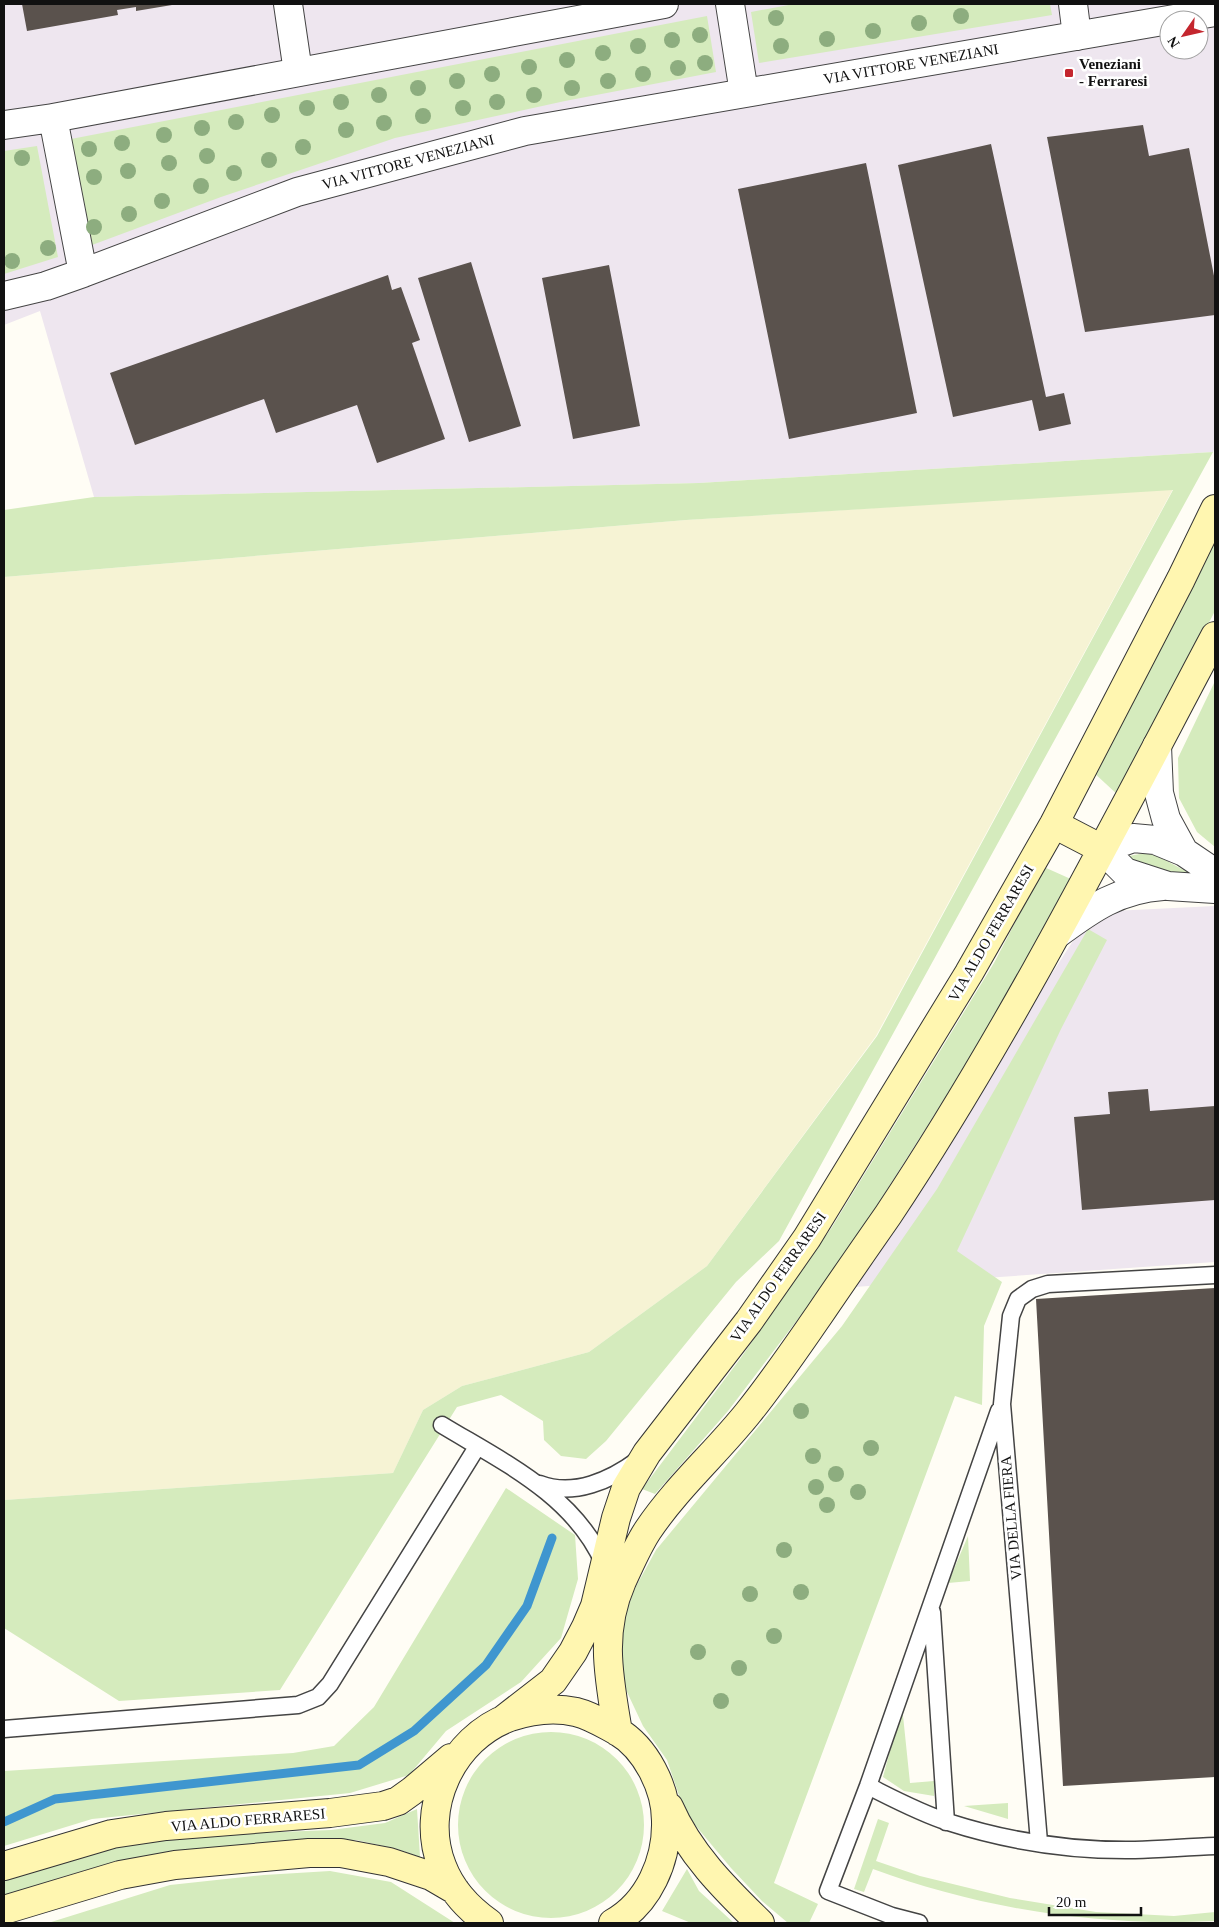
<svg xmlns="http://www.w3.org/2000/svg" width="1219" height="1927" font-family="Georgia,serif">
  <rect width="100%" height="100%" fill="#fffdf5"/>
  <!-- industrial -->
  <path fill="#eee6ef" fill-rule="evenodd" d="M4 4H1215V446L1213 452 699 483 94 497 40 311 4 325ZM1169 20H1199V50H1169Z
    M1215 906V1262L854 1287 900 1224 1043 987 1092 912Z"/>
  <!-- farmland -->
  <path fill="#f6f3d4" d="M1173 489 876 1036 707 1266 589 1352 462 1386 423 1410 393 1473 4 1500V577L686 520Z"/>
  <!-- green -->
  <path fill="#d5ebbd" d="M794 4H1050L1052 15 759 63 751 12Z
    M707 16 716 72 565 101 395 138 221 197 92 245 71 139Z
    M37 146 58 257 4 274V151Z
    M1213 452 779 1241 736 1282 606 1441 586 1459 561 1456 544 1440 543 1421 501 1395 457 1407 280 1690 119 1701 4 1628V1500L393 1473 423 1410 462 1386 589 1352 707 1266 877 1036 1173 490 686 520 4 577V510L94 497 699 483Z
    M1215 540V611L1119 796 1092 771Z
    M1215 681V847L1197 832 1179 798 1178 758Z
    M1150 852 1193 875 1141 867 1129 856Z
    M1044 867 1073 880 1006 1002 867 1221 814 1298 728 1411 655 1494 642 1489 740 1359 832 1227 994 963Z
    M1088 929 1107 940 1061 1029 957 1251 1002 1282 984 1326 982 1405 955 1396 774 1883 818 1904 809 1923H788L762 1901 731 1868 685 1813 667 1760 643 1726 627 1692 619 1665 622 1624 634 1590 656 1550 842 1326 937 1189Z
    M506 1488 575 1535 578 1579 561 1638 521 1682 446 1731 409 1775 350 1793 92 1819 4 1846V1771L293 1753 334 1746 374 1707Z
    M968 1536 970 1581 948 1583Z
    M902 1706 910 1783 934 1781V1796L904 1791 883 1777Z
    M458 1825a93 93 0 1 1 186 0a93 93 0 1 1-186 0Z
    M1008 1803V1819L964 1806Z
    M417 1809 420 1857 397 1849 356 1840H311L171 1851 118 1861 62 1877 4 1896V1880L87 1852 176 1836 331 1830 385 1823Z
    M878 1819 889 1823 876 1861 920 1876 1010 1898 1096 1912 1174 1916 1215 1912V1921C1100 1927 981 1909 873 1869L864 1892 854 1889Z
    M687 1869 699 1891 734 1923H691L662 1911Z
    M330 1871 391 1882 455 1923H48L170 1885 264 1875Z"/>
  <g fill="none" stroke-linecap="round" stroke-linejoin="round">
    <!-- stream -->
    <path stroke="#3f96cf" stroke-width="9" d="M4 1822 55 1799 359 1765 414 1731 486 1665 527 1606 552 1538"/>
  </g>
  <!-- building -->
  <path fill="#5a524d" d="M22 4H172V5L136 11V7L117 10 118 15 27 31Z
    M1143 125 1149 156 1189 148 1215 281V315L1085 332 1047 137Z
    M991 144 1046 397 1064 393 1071 424 1039 431 1032 400 953 417 898 165Z
    M866 163 917 413 789 439 738 189Z
    M471 262 521 426 469 442 418 278Z
    M609 265 640 426 573 439 542 278Z
    M388 275 392 290 401 287 420 340 412 343 445 439 377 463 357 405 276 433 264 399 135 445 110 373Z
    M1148 1089 1150 1111 1215 1106V1200L1082 1210 1074 1117 1110 1114 1108 1092Z
    M1215 1288V1777L1063 1786 1036 1299Z"/>
  <g fill="none" stroke-linecap="round" stroke-linejoin="round">
    <defs>
      <path id="lane" d="M442 1425C503 1462 574 1495 604 1564
        M540 1484C574 1497 611 1480 638 1460
        M932 1612 946 1822
        M4 1729 298 1705 318 1697 330 1684 477 1447
        M868 1786C894 1799 920 1813 948 1822 1007 1841 1073 1851 1135 1850 1162 1849 1189 1847 1215 1846
        M1039 1842 1002 1404 1011 1316 1018 1299 1032 1289 1048 1284 1215 1275
        M919 1923 892 1916 828 1891 868 1786 999 1411"/>
      <path id="street" d="M288 4 298 72
        M730 4 744 93
        M1073 4 1077 36
        M53 118 83 273
        M4 125 53 118 664 4
        M4 296 46 286 83 273 297 192 525 131 1215 12
        M1157 746 1159 793 1166 819 1184 852 1215 873
        M1184 852 1155 840 1133 838 1102 849 1125 872 1168 886 1215 889
        M1057 934C1092 908 1119 889 1163 886"/>
      <path id="secondary" d="M1054 824 1102 849
        M504 1719 553 1681 573 1652 586 1627 595 1606 616 1518 626 1488 647 1453 749 1321 807 1238 969 973 1054 824 1181 579 1215 509
        M618 1732C609 1678 599 1633 622 1581 630 1564 638 1545 648 1530 677 1487 716 1453 748 1413 773 1382 796 1348 819 1315 842 1281 865 1248 888 1215 1011 1030 1111 832 1215 636
        M669 1807C689 1853 724 1888 760 1923
        M4 1866 112 1834 166 1826 330 1813 383 1806 398 1801 412 1791 451 1758
        M4 1910 120 1875 175 1865 309 1853H341L389 1862 431 1876 455 1890
        M489 1923C469 1909 451 1890 442 1866 419 1808 452 1738 510 1717 531 1710 554 1707 576 1712 592 1716 604 1724 617 1731 646 1748 666 1788 666 1821 667 1860 649 1903 613 1923"/>
    </defs>
    <!-- lane casing -->
    <use href="#lane" stroke="#444" stroke-width="19"/>
    <!-- street casing -->
    <use href="#street" stroke="#444" stroke-width="30"/>
    <!-- secondary casing -->
    <use href="#secondary" stroke="#333" stroke-width="30"/>
    <!-- lane -->
    <use href="#lane" stroke="#fff" stroke-width="16"/>
    <!-- street -->
    <use href="#street" stroke="#fff" stroke-width="28"/>
    <!-- secondary -->
    <use href="#secondary" stroke="#fff6b0" stroke-width="28"/>
  </g>
  <!-- trees -->
  <g fill="#8dad7f">
    <circle cx="961" cy="16" r="8"/>
    <circle cx="776" cy="18" r="8"/>
    <circle cx="919" cy="23" r="8"/>
    <circle cx="873" cy="31" r="8"/>
    <circle cx="700" cy="35" r="8"/>
    <circle cx="827" cy="39" r="8"/>
    <circle cx="672" cy="40" r="8"/>
    <circle cx="638" cy="46" r="8"/>
    <circle cx="781" cy="46" r="8"/>
    <circle cx="603" cy="53" r="8"/>
    <circle cx="567" cy="60" r="8"/>
    <circle cx="705" cy="63" r="8"/>
    <circle cx="529" cy="67" r="8"/>
    <circle cx="678" cy="68" r="8"/>
    <circle cx="492" cy="74" r="8"/>
    <circle cx="643" cy="74" r="8"/>
    <circle cx="457" cy="81" r="8"/>
    <circle cx="608" cy="81" r="8"/>
    <circle cx="418" cy="88" r="8"/>
    <circle cx="572" cy="88" r="8"/>
    <circle cx="379" cy="95" r="8"/>
    <circle cx="534" cy="95" r="8"/>
    <circle cx="341" cy="102" r="8"/>
    <circle cx="497" cy="102" r="8"/>
    <circle cx="307" cy="108" r="8"/>
    <circle cx="463" cy="108" r="8"/>
    <circle cx="272" cy="115" r="8"/>
    <circle cx="423" cy="116" r="8"/>
    <circle cx="236" cy="122" r="8"/>
    <circle cx="384" cy="123" r="8"/>
    <circle cx="202" cy="128" r="8"/>
    <circle cx="346" cy="130" r="8"/>
    <circle cx="164" cy="135" r="8"/>
    <circle cx="122" cy="143" r="8"/>
    <circle cx="303" cy="147" r="8"/>
    <circle cx="89" cy="149" r="8"/>
    <circle cx="207" cy="156" r="8"/>
    <circle cx="22" cy="158" r="8"/>
    <circle cx="269" cy="160" r="8"/>
    <circle cx="169" cy="163" r="8"/>
    <circle cx="128" cy="171" r="8"/>
    <circle cx="234" cy="173" r="8"/>
    <circle cx="94" cy="177" r="8"/>
    <circle cx="201" cy="186" r="8"/>
    <circle cx="162" cy="201" r="8"/>
    <circle cx="129" cy="214" r="8"/>
    <circle cx="94" cy="227" r="8"/>
    <circle cx="48" cy="248" r="8"/>
    <circle cx="12" cy="261" r="8"/>
    <circle cx="801" cy="1411" r="8"/>
    <circle cx="871" cy="1448" r="8"/>
    <circle cx="813" cy="1456" r="8"/>
    <circle cx="836" cy="1474" r="8"/>
    <circle cx="816" cy="1487" r="8"/>
    <circle cx="858" cy="1492" r="8"/>
    <circle cx="827" cy="1505" r="8"/>
    <circle cx="784" cy="1550" r="8"/>
    <circle cx="801" cy="1592" r="8"/>
    <circle cx="750" cy="1594" r="8"/>
    <circle cx="774" cy="1636" r="8"/>
    <circle cx="698" cy="1652" r="8"/>
    <circle cx="739" cy="1668" r="8"/>
    <circle cx="721" cy="1701" r="8"/>
  </g>
  <!-- markers -->
  <rect fill="#c4262e" stroke="#fff" stroke-width="2" x="1064" y="68" width="10" height="10" rx="2.5"/>
  <g text-anchor="middle" stroke-width="5" stroke-linejoin="round" paint-order="stroke">
    <!-- street labels -->
    <g font-size="15" fill="#111" stroke="#fff">
      <text transform="translate(911 64) rotate(-10)" y="5">VIA VITTORE VENEZIANI</text>
      <text transform="translate(408 162) rotate(-15)" y="5">VIA VITTORE VENEZIANI</text>
      <text transform="translate(991 933) rotate(-60)" y="5">VIA ALDO FERRARESI</text>
      <text transform="translate(778 1277) rotate(-55)" y="5">VIA ALDO FERRARESI</text>
      <text transform="translate(1011 1518) rotate(-95)" y="5">VIA DELLA FIERA</text>
      <text transform="translate(248 1820) rotate(-5)" y="5">VIA ALDO FERRARESI</text>
    </g>
    <!-- poi labels -->
    <g font-size="15" font-weight="bold" fill="#111" stroke="#fff" text-anchor="start">
      <text x="1079" y="69">Veneziani<tspan x="1079" dy="17">- Ferraresi</tspan></text>
    </g>
  </g>
  <!-- border -->
  <rect width="1219" height="1927" fill="none" stroke="#111111" stroke-width="10"/>
  <!-- north arrow -->
  <g transform="translate(1184 35) rotate(236)"><circle r="24" fill="#ffffff" stroke="#a0a0a0"/>
  <path d="M0-4L9 19L0 12L-9 19Z" fill="#c4262e"/>
  <text y="-8" font-size="14" font-weight="bold" text-anchor="middle" fill="#111111">N</text>
  </g>
  <!-- scale -->
  <path d="M1049 1907v8h92v-8" fill="none" stroke="#111111" stroke-width="2.5"/>
  <text x="1056" y="1907" font-size="15" fill="#111111" stroke="#ffffff" stroke-width="4" paint-order="stroke">20 m</text>
</svg>
